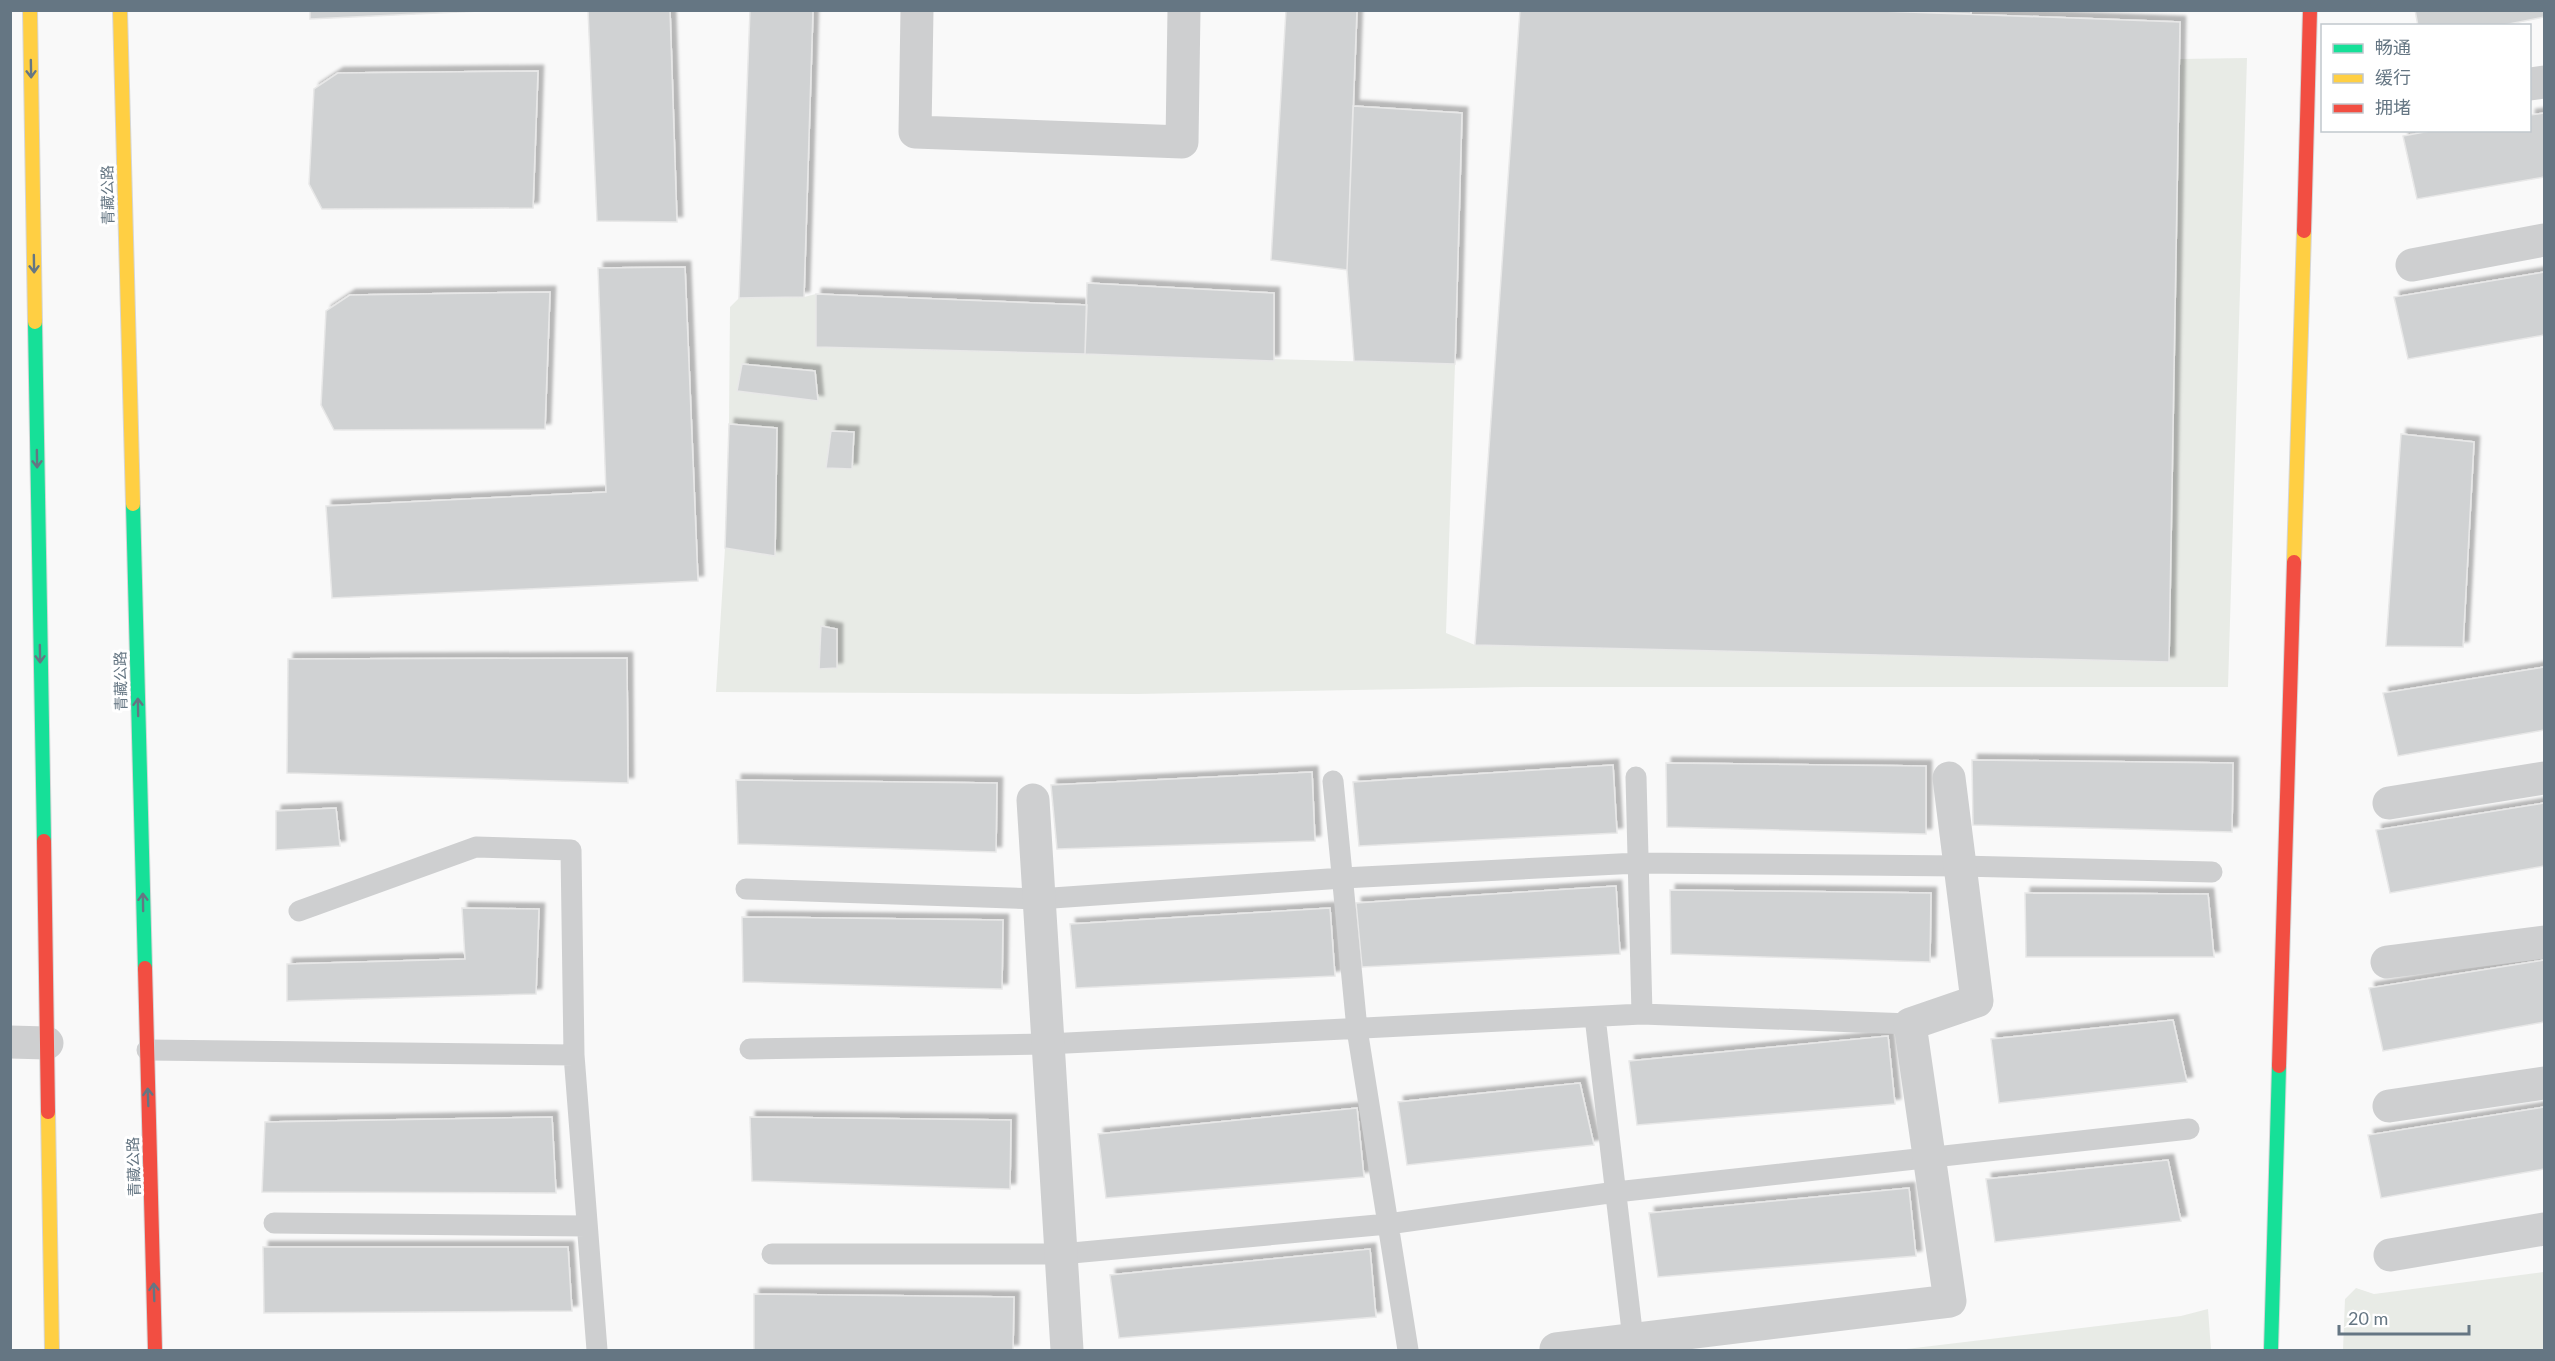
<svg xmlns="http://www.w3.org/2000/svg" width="2555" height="1361" font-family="Lato,'Noto Sans SC',sans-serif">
  <defs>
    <filter id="shadow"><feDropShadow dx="5.5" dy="-5.5" stdDeviation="1.5" flood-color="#0004"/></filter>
  </defs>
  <rect width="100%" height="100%" fill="#f9f9f9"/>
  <!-- green -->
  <path fill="#e8ebe6" d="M2247 58 2228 687H1524L1137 694 716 692 725 548 775 555 777 428 729 424 730 307 739 298 804 297 816 294V347L1455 364 1446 633 1475 645 2169 662 2179 59Z
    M2544 1272V1350H2343L2345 1299 2356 1288 2374 1294Z
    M2208 1309 2211 1350H1898L2181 1316Z"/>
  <!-- building -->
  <path fill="#d0d2d3" stroke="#e8e8e8" stroke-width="1.5" filter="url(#shadow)" d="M310 10H502L310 19Z
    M588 10H670L677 222 597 221Z
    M750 10H813L804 297 739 298Z
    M1286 10H1357L1347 270 1271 260Z
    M1520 10H1854L2180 22 2169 662 1475 645Z
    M1854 10H1971V14Z
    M2415 10H2544V17L2499 26H2418Z
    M538 71 533 208 322 209 309 184 314 89 338 73Z
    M1353 106 1462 113 1455 364 1354 361 1347 270Z
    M2544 113V177L2417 199 2403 136 2435 130H2530V115Z
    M685 267 698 581 332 598 326 506 606 492 598 268Z
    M2544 272V335L2408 359 2394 297Z
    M1087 283 1274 293V361L1085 354Z
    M550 292 545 429 334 430 321 405 326 311 350 295Z
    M816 294 1087 305 1085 354 816 347Z
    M742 364 815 371 818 401 737 391Z
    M729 424 777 428 775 556 725 548Z
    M831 431 854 432 852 469 826 468Z
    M2401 434 2474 442 2463 647 2386 646Z
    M821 626 837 629V668L819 669Z
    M627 658 628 783 287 773 288 659Z
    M2544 667V730L2398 756 2383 693Z
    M1972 760 2233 763 2232 832 1973 825Z
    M1666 763 1926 766V834L1667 827Z
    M1613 765 1617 833 1359 846 1353 782Z
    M1312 772 1315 841 1057 849 1051 785Z
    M736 780 997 783 996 852 738 844Z
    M2544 803V866L2390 893 2376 830Z
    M336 808 340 846 276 850V811Z
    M1616 886 1620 954 1362 967 1356 903Z
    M1670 890 1931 893 1930 962 1671 954Z
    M2025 893 2208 894 2214 957H2026Z
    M462 908 539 909 536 994 287 1001V964L465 959Z
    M1330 908 1335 976 1076 988 1070 924Z
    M742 917 1003 920 1002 989 743 982Z
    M2544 960V1022L2383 1051 2369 988Z
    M2173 1020 2187 1082 1999 1103 1991 1039Z
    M1888 1036 1895 1104 1637 1125 1629 1061Z
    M1580 1083 1594 1145 1407 1165 1398 1102Z
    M2544 1107V1169L2381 1198 2368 1135Z
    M1357 1108 1364 1177 1106 1198 1098 1134Z
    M552 1117 556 1193 262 1192 265 1122Z
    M750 1117 1011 1120 1010 1189 752 1181Z
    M2168 1160 2181 1221 1995 1242 1986 1179Z
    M1909 1188 1916 1256 1658 1277 1649 1213Z
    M263 1247H568L572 1311 264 1313Z
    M1370 1249 1376 1317 1119 1338 1110 1275Z
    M754 1294 1014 1297 1013 1350H754Z"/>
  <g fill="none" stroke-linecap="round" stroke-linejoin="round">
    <defs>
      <path id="fast" d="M35 322 44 841
        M133 504 145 968
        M2271 1350 2279 1066"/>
      <path id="slow" d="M30 10 35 322
        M120 10 133 504
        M2294 562 2304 231
        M48 1112 52 1350"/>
      <path id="jam" d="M2304 231 2310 10
        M44 841 48 1112
        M145 968 155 1350
        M2279 1066 2294 562"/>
    </defs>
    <!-- fast casing -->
    <use href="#fast" stroke="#d5d6d7" stroke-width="16"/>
    <!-- slow casing -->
    <use href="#slow" stroke="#d5d6d7" stroke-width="16"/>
    <!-- jam casing -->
    <use href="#jam" stroke="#d5d6d7" stroke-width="16"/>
    <!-- lane -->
    <path stroke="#cecfd0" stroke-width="21" d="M1636 777 1642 1014
      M1333 781 1357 1029 1408 1350
      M746 889 1038 899 1343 878 1638 863 1960 866 2212 872
      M1595 1017 1633 1339
      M750 1049 1047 1044 1642 1014 1910 1024
      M147 1050 574 1055 571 850 476 847 299 911
      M574 1055 597 1350
      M274 1223 587 1226
      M772 1254H1061L1388 1224 1616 1192 2189 1129"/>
    <!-- street -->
    <path stroke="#cecfd0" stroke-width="33" d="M917 10 915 132 1182 142 1184 10
      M2530 84 2544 82
      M2412 265 2544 240
      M1033 800 1067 1350
      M2389 803 2544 778
      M2387 962 2544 942
      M10 1042 47 1043
      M2389 1106 2544 1083
      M2390 1255 2544 1229
      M1556 1349 1950 1301 1910 1024 1977 1001 1949 778"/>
    <!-- fast -->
    <use href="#fast" stroke="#16e098" stroke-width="14"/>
    <!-- slow -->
    <use href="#slow" stroke="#ffcf43" stroke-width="14"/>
    <!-- jam -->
    <use href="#jam" stroke="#f24e42" stroke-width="14"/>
  </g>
  <!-- one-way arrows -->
  <defs><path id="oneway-shaft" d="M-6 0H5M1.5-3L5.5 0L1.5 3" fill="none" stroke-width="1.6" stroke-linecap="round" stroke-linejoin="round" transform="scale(1.5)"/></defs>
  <g stroke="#657683">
    <use href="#oneway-shaft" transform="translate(31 69) rotate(89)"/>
    <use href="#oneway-shaft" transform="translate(34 264) rotate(89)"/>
    <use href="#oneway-shaft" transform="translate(37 459) rotate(89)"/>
    <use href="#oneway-shaft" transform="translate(40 654) rotate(89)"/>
    <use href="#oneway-shaft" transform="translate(138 707) rotate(-91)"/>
    <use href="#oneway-shaft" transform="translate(143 902) rotate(-91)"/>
    <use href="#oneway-shaft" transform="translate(148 1097) rotate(-92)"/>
    <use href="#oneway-shaft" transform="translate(154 1292) rotate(-92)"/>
  </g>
  <g text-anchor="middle" stroke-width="6" stroke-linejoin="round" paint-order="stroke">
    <!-- street labels -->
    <g font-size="15" fill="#657683" stroke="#fff">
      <text transform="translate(108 195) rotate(-91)" y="5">青藏公路</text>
      <text transform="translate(121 681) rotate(-91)" y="5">青藏公路</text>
      <text transform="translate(134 1167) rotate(-92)" y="5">青藏公路</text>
    </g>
  </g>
  <!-- border -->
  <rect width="2555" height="1361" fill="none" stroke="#657683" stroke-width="24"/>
  <!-- legend -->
  <rect x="2321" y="24" width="210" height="108" fill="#ffffff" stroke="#c1c8cd" stroke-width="1.5"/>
  <rect x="2333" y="44" width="30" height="9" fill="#16e098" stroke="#c1c8cd" stroke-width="1.5"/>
  <text x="2375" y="54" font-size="18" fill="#657683">畅通</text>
  <rect x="2333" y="74" width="30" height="9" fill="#ffcf43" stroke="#c1c8cd" stroke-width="1.5"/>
  <text x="2375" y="84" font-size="18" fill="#657683">缓行</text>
  <rect x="2333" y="104" width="30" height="9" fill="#f24e42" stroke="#c1c8cd" stroke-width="1.5"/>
  <text x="2375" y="114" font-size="18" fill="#657683">拥堵</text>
  <!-- scale -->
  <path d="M2339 1325v9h130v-9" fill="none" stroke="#657683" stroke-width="3"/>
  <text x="2348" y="1325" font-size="18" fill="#657683" stroke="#ffffff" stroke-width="4.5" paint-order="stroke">20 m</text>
</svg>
